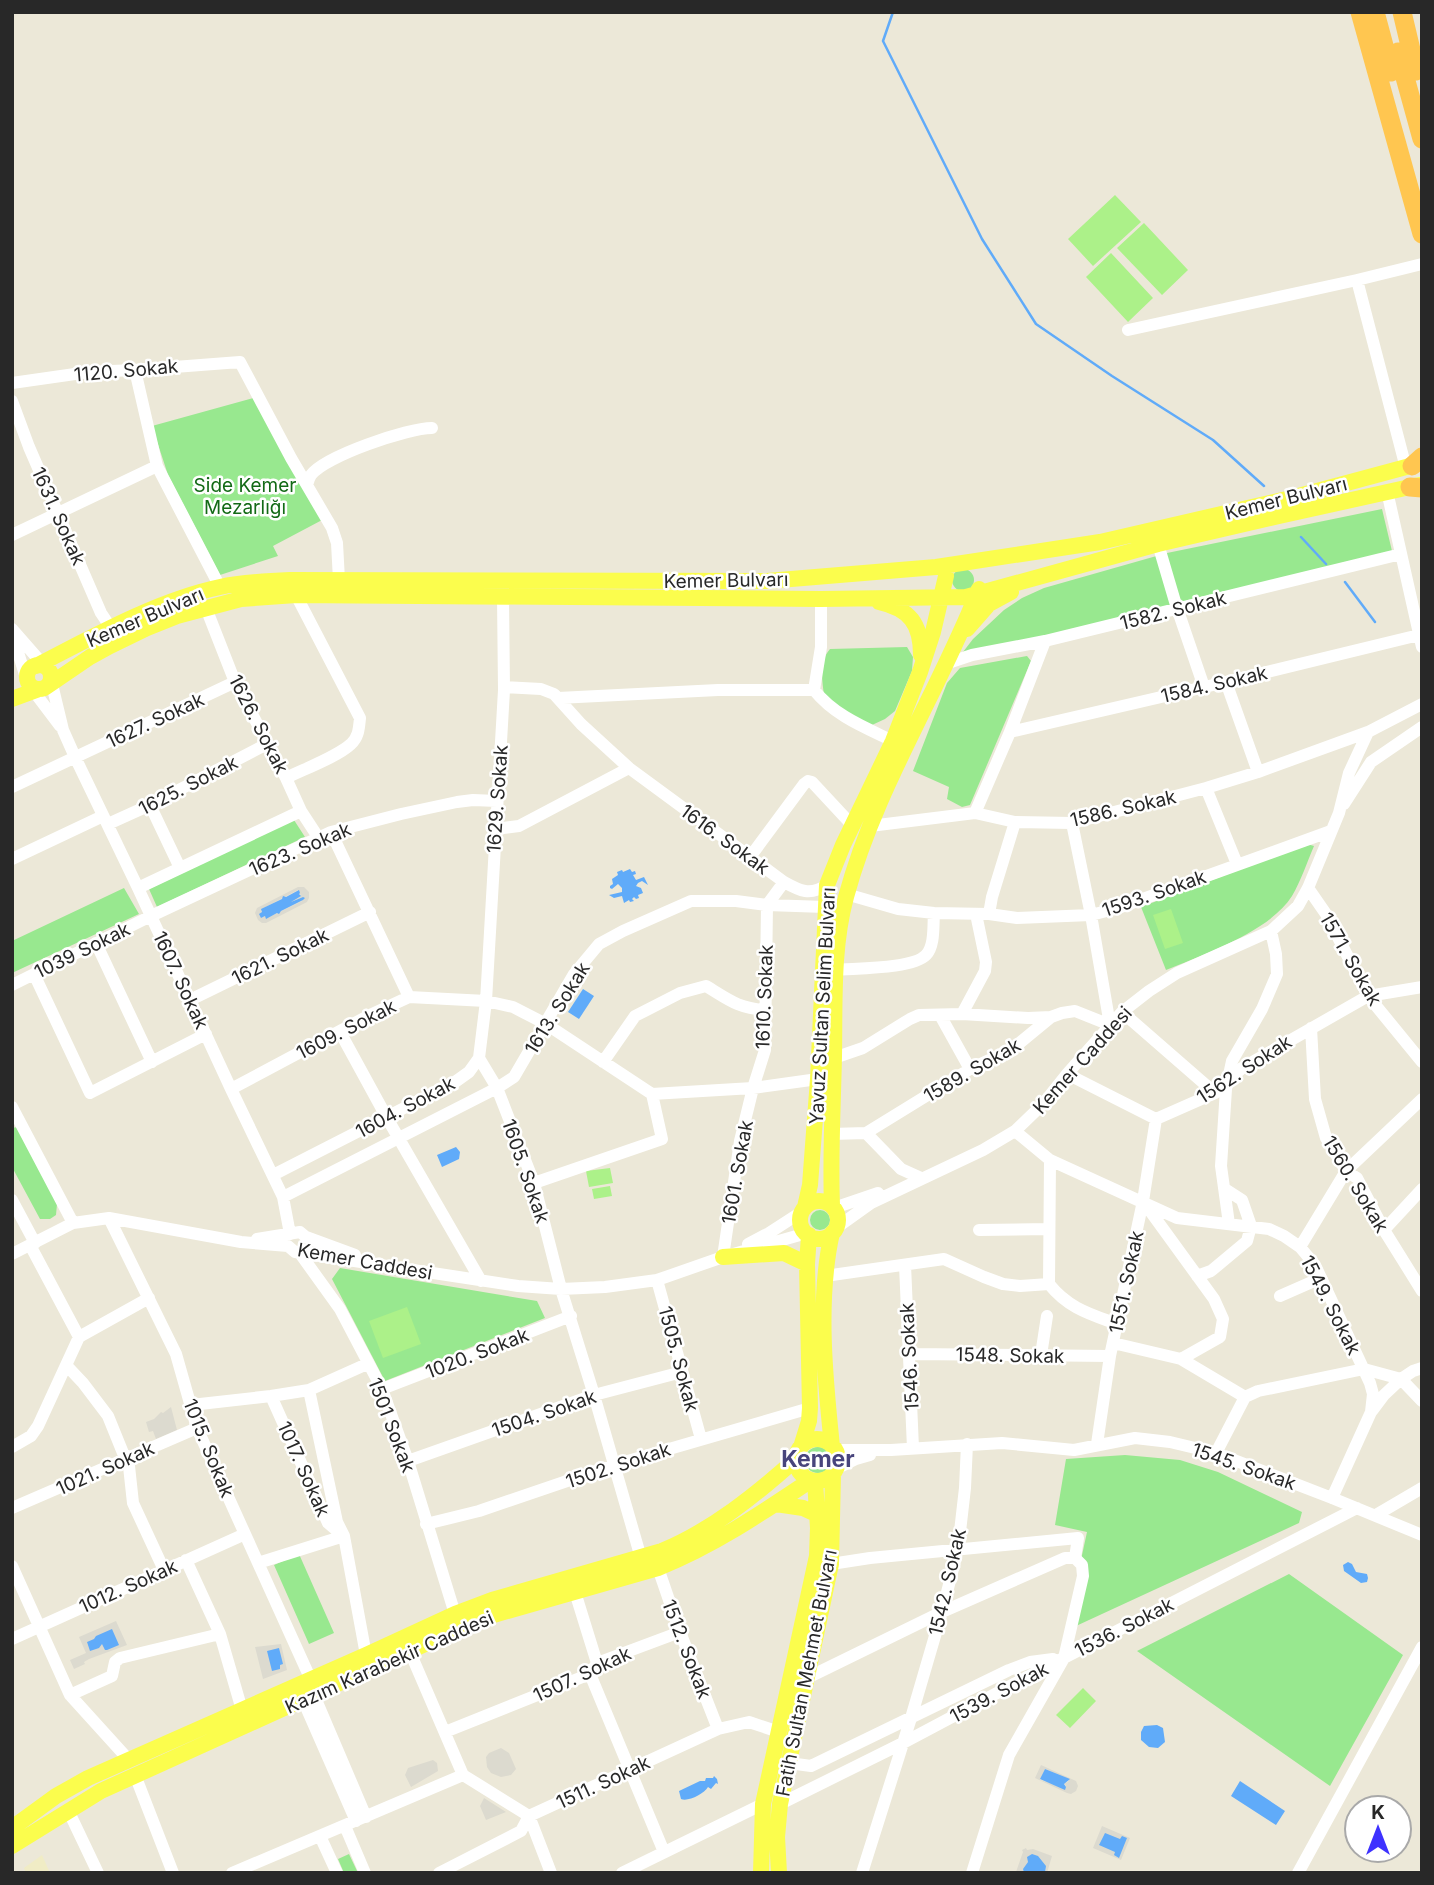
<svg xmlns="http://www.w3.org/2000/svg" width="1434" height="1885" font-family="Inter,sans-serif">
  <rect width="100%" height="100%" fill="#ece8d8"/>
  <!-- education -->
  <path fill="#f0ecc5" d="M42 1855 50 1873H26L24 1868Z"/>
  <!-- green -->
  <path fill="#98e88f" d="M257 397 324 519 273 546 278 556 220 575 168 475 152 426Z
    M1382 509 1392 551 1044 636 963 652 973 639 1004 610 1022 598 1044 588 1167 553Z
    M952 580a11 11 0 1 1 22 0a11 11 0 1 1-22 0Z
    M907 647 913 657 912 671 895 711 885 719 872 725 845 715 824 695C822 680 819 661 830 649Z
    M1027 656 1031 661 970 805 962 807 947 799 949 787 913 771 947 683 960 668Z
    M294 820 305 837 157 907 149 889Z
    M1307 844 1314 846C1307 862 1301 881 1292 896 1269 932 1204 954 1166 970L1141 907Z
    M124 888 139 914 12 973V941Z
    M18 1127 57 1204 56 1215 50 1219H40L12 1167V1128Z
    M810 1220a10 10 0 1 1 20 0a10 10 0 1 1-20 0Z
    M340 1268 537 1301 545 1318 385 1381 332 1279Z
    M805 1460a13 13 0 1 1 26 0a13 13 0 1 1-26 0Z
    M1125 1455 1180 1460 1218 1472 1302 1512 1299 1523 1076 1626 1071 1606 1087 1532 1055 1525 1066 1459Z
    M299 1554 334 1633 309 1644 274 1565Z
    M1289 1574 1403 1655 1330 1786 1137 1651Z
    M349 1854 358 1873H344L338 1859Z"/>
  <!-- pitch -->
  <path fill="#acf189" d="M1115 195 1141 222 1093 266 1068 239Z
    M1144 223 1188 270 1162 295 1117 248Z
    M1111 253 1153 298 1128 322 1086 277Z
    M1171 909 1183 943 1165 949 1153 915Z
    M610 1168 613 1183 589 1187 586 1171Z
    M610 1186 612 1196 594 1199 592 1189Z
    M407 1307 421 1344 383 1358 369 1321Z
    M1083 1688 1096 1701 1070 1728 1056 1715Z"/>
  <!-- plaza -->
  <path fill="#dcdacf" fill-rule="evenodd" d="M298 887H304L309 892V898L307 902 266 923H262L258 920 255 913 257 908ZM298 890 300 893 298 894H301L291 902 303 897 302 901 267 918 265 916 261 918 262 909Z
    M171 1407 177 1430 156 1439 153 1431 149 1432 146 1422 154 1419 161 1412 163 1413Z
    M116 1621 127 1645 89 1659 84 1662 85 1664 74 1669 70 1660 86 1653 79 1637Z
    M281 1644 287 1670 263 1679 255 1647Z
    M501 1748 509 1753 516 1769 511 1775 501 1777 491 1773 487 1767 486 1757 489 1753Z
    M433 1760 437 1763 438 1771 411 1787 405 1775 408 1768Z
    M1041 1765 1076 1781 1078 1786 1076 1791 1071 1794 1067 1793 1035 1778ZM1045 1769 1069 1779 1068 1782 1065 1783 1066 1788 1040 1780Z
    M484 1798 506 1812 486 1820 480 1806Z
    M1102 1826 1130 1838 1121 1860 1093 1848Z
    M1026 1848 1027 1850 1033 1849 1052 1856 1047 1873H1045L1046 1869 1038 1857 1028 1862 1026 1867 1023 1869 1024 1873 1016 1872 1023 1852 1022 1850Z"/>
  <!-- water -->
  <path fill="#60abf9" d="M630 869 632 872 635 871 636 874 633 875 636 880 644 877 648 885 642 881 638 883 636 886 641 888 643 893 638 895 639 898 636 899 634 897 632 899 634 901 630 902 629 900 624 903 622 896 614 898 609 895 622 892V888L618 884 612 889 610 888V886L613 884 612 879 618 875 617 872 622 870 623 872Z
    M299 890 300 893 299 894 301 896 291 902 303 897 305 898 303 900 281 911 279 914 277 913 266 919 265 916 261 918 259 914 262 912 261 909 282 899 283 896 286 897Z
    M583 989 594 996 579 1019 568 1012Z
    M456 1147 460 1152 459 1159 442 1167 437 1155Z
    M1348 1562 1352 1564 1356 1572 1367 1574 1368 1578 1367 1582 1361 1583 1344 1571 1343 1565Z
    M112 1629 119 1645 107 1650H105L102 1644 99 1648 90 1651 87 1642 94 1639 96 1636Z
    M279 1648 283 1664 280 1665V1669L272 1671 267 1651Z
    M1157 1725 1163 1728 1165 1742 1158 1748 1149 1747 1141 1740V1732L1144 1726Z
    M1045 1769 1070 1779 1064 1784 1066 1787 1065 1790 1040 1779Z
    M714 1776 717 1779 718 1784 716 1783 711 1789 708 1787C704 1794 688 1802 681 1799L679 1791 700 1781H705L706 1778H713Z
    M1240 1781 1285 1811 1276 1825 1231 1796Z
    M1105 1833 1120 1839 1122 1836 1127 1838 1119 1858 1114 1855 1115 1852 1099 1845Z
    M1032 1854 1038 1856 1046 1866 1045 1873H1024L1023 1869 1028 1862 1027 1857Z"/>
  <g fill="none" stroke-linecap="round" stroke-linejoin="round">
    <!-- stream -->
    <path stroke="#60abf9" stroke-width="2.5" d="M893 12 883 41 982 239 1036 324 1112 376 1213 440 1264 486
      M1301 537 1326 564
      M1345 582 1375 622"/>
    <!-- minor -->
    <path stroke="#fff" stroke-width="12" d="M1357 280 1406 468
      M1128 330 1357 280 1422 264
      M135 370 157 466 220 587
      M12 383 89 372 135 370 240 362 291 458 332 528 337 543 339 580
      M12 401 29 447 101 613 111 628
      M307 485C308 482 309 478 311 475 325 456 408 428 432 428
      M1387 491 1422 647
      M12 535 157 466
      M1158 544 1176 605 1204 687
      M206 608 235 682 286 778 301 811 318 837
      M12 629 47 669
      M12 633 27 681
      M945 664 972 655 1045 641 1401 554
      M50 676 63 730 75 757 138 888 231 1089 283 1197 290 1234
      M1226 682 1258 772
      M29 685 60 726
      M504 687 541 689 554 694 581 724 629 768 784 882C800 891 810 896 827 885
      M814 690 821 647V599
      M558 698 718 690H814C835 716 864 727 893 741
      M1010 732 1226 682 1419 635
      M286 778C304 769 337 757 351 744 359 737 359 727 360 718L296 595
      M12 787 235 682
      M1206 788 1237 864
      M1344 804 1371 762 1422 727
      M150 805 180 868
      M975 813 1010 732 1045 641
      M1072 823 1091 915 1110 1025
      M108 824 150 805 267 744
      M870 826 975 813 1015 822 1072 823 1206 788 1258 772 1368 732
      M495 829 519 826 629 768
      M331 832 409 997
      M750 857 804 784 808 781 812 782 852 825
      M12 859 103 816
      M138 888 301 811
      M1308 888 1326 914 1368 996 1422 1062
      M846 894 898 909 934 913 989 914 1017 918 1091 915 1118 908 1331 831
      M989 914 992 897 1015 822
      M96 943 152 1062
      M835 970C856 968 913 969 926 955 935 946 933 925 934 913
      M34 974 90 1093 206 1034
      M12 985 151 916 331 832 401 814 457 802 473 800 497 801
      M190 1000 370 912
      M1122 1012 1215 1093
      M962 1014 985 971 986 962 976 914
      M940 1015 970 1069
      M1311 1028 1315 1099 1326 1138 1346 1171 1357 1178 1384 1230 1422 1291
      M340 1032 387 1118 481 1281
      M479 1058 497 1088 534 1183 561 1289 594 1395 641 1558
      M834 1058 863 1048 910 1019 919 1015 962 1014 1028 1018 1051 1017
      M603 1062 635 1016 680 993 706 986C728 999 737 1008 765 1010
      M1067 1074 1156 1119
      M231 1089 368 1016 409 997 486 1001 513 1007 546 1024 652 1094 753 1088 818 1079
      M12 1107 73 1223
      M1156 1119 1215 1093 1242 1068 1368 996 1422 987
      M1015 1131 1050 1160 1177 1218 1269 1229 1284 1236 1300 1247 1315 1265 1370 1383 1373 1394 1371 1412 1332 1498
      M866 1133 901 1169 921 1178
      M831 1134 866 1133 970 1069 1011 1050 1051 1017 1062 1013 1075 1011 1110 1025
      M273 1175 455 1082 469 1072 479 1058 486 1001 504 690 503 597
      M534 1183 662 1139 652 1094
      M283 1197 497 1088 514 1077 574 974 599 944 623 931 691 901H736L767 905 825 907
      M12 1200 35 1243
      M1145 1204 1214 1299 1223 1319 1220 1337 1181 1359
      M834 1208 878 1193
      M109 1218 176 1354 197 1428 311 1680
      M1229 1224 1221 1166 1226 1089 1232 1061 1262 1009 1277 974 1276 954 1271 931
      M836 1228 871 1203 983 1150 1015 1131 1043 1104 1067 1074 1122 1012 1149 991 1177 973 1271 931 1298 906 1308 888 1339 813 1349 773 1368 732 1422 704
      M979 1230 1049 1229
      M1384 1230 1422 1189
      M257 1239 300 1232 306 1237 355 1255
      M748 1244 769 1233 803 1211
      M30 1245 79 1337
      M1300 1247 1346 1171 1422 1099
      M299 1252 340 1309 382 1389 408 1461 455 1614
      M12 1254 73 1223 109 1218 241 1242 288 1246 295 1252 518 1286 561 1289 605 1287 657 1280 723 1257 807 1233
      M723 1257 740 1141 753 1088 765 1050 767 905 784 882
      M905 1265 913 1448
      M825 1276 944 1259 984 1277 1003 1284 1020 1286 1049 1284C1068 1308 1090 1314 1117 1324
      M1197 1276 1211 1271 1247 1241 1251 1226 1242 1200 1225 1189
      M657 1280 701 1439
      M1049 1284 1050 1160
      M1280 1296 1321 1278
      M1113 1343 1181 1359 1245 1397 1216 1453
      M909 1354 1110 1356
      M1041 1355 1047 1316
      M66 1365 83 1383 108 1416 123 1453 128 1457 133 1503 164 1570
      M382 1389 571 1316
      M309 1390 337 1522 344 1536 366 1655
      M271 1396 328 1523 341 1534
      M1245 1397 1258 1391 1364 1369 1401 1379 1413 1371 1422 1368
      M191 1405 271 1396 309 1390 367 1364
      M1372 1411 1384 1395 1401 1379 1422 1401
      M1097 1444 1110 1356 1143 1201 1156 1119
      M12 1447 31 1436 38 1426 79 1337 149 1298
      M835 1450H891L1002 1443 1074 1450 1135 1438 1170 1442 1216 1453 1332 1498 1422 1535
      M408 1461 594 1395 682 1372
      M836 1469 856 1459 870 1455
      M12 1508 197 1428
      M1376 1515 1422 1488
      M426 1524 479 1511 614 1465 810 1408
      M186 1560 220 1634 242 1710
      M258 1563 344 1536
      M831 1564 870 1558 1078 1538 1075 1558
      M12 1566 70 1695 128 1759
      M658 1568 680 1632 718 1729
      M575 1592 597 1663
      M12 1639 245 1534
      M410 1652 463 1775 529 1816 551 1873
      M590 1674 664 1852
      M807 1678 942 1612 1065 1558H1075L1082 1565 1083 1576 1064 1658
      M70 1695 112 1676 115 1662 120 1658 220 1634
      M314 1695 366 1817
      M303 1700 356 1821
      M445 1732 590 1674 597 1663 680 1632
      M789 1763 811 1766 1009 1670 1030 1662 1053 1659
      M135 1775 173 1873
      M780 1804 903 1743 1063 1658
      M68 1810 98 1873
      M345 1826 365 1873
      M320 1836 337 1873
      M232 1873 463 1775
      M439 1873 521 1831 529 1816 718 1729 749 1722 779 1732
      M622 1873 763 1804
      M862 1873 911 1718 942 1612 958 1549 965 1488 967 1444
      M972 1873 1009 1755 1064 1658 1357 1508
      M1298 1873 1422 1647"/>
    <!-- major -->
    <path stroke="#fbfd4d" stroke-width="16" d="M879 602C910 609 921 624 921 655
      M967 629 989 604 1011 592
      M27 677a12 12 0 1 1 24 0a12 12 0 1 1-24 0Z
      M36 666C92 637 158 600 220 587 243 582 266 581 290 580L767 581 936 567 1100 542 1291 498 1421 463
      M46 687 90 657 110 646 147 628 177 616 241 599 296 595 821 599 966 597 1158 544 1279 516 1419 485
      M12 699 39 689
      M800 1220a19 19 0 1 1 38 0a19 19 0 1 1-38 0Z
      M832 1205C830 1156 833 1106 834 1056 835 1003 832 949 846 897 875 789 938 693 979 589
      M805 1207 810 1185 818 1079 827 885 843 845 893 741 920 672 933 632 946 576
      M723 1257 784 1253 807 1264
      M796 1460a21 21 0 1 1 42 0a21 21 0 1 1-42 0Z
      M832 1446C825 1379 817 1299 832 1233
      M801 1447 809 1421 810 1408 807 1264 809 1235
      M776 1504 803 1508 816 1514
      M12 1828 56 1796 88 1778 366 1655 455 1614 492 1600 662 1551C712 1530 756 1495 797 1458
      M12 1846 101 1791 456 1630 490 1616 658 1568C713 1546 762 1513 811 1480
      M761 1873 763 1804 817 1556 818 1528 815 1481
      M779 1873 777 1837 780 1804 831 1564 833 1474"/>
    <!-- highway -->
    <path stroke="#ffc650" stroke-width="19" d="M1360 12 1422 234
      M1375 12 1391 72
      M1402 12 1416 71
      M1398 52 1422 139
      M1412 466 1422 457
      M1410 487 1422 488"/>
  </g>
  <g text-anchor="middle" stroke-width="5" stroke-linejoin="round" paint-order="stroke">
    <!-- street labels -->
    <g font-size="19" fill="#282828" stroke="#fff">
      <text transform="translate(126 370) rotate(-5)" y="7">1120. Sokak</text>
      <text transform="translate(1286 498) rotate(-14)" y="7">Kemer Bulvarı</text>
      <text transform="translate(59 516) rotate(66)" y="7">1631. Sokak</text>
      <text transform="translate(726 580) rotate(-1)" y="7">Kemer Bulvarı</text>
      <text transform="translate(1173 610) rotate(-14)" y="7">1582. Sokak</text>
      <text transform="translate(145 617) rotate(-23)" y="7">Kemer Bulvarı</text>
      <text transform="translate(1214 684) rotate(-13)" y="7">1584. Sokak</text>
      <text transform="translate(155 720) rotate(-25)" y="7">1627. Sokak</text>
      <text transform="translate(259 724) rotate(63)" y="7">1626. Sokak</text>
      <text transform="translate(188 785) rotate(-27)" y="7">1625. Sokak</text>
      <text transform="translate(497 799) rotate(-86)" y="7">1629. Sokak</text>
      <text transform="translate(1123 808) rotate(-13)" y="7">1586. Sokak</text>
      <text transform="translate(725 839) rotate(36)" y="7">1616. Sokak</text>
      <text transform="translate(300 849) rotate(-23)" y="7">1623. Sokak</text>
      <text transform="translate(1154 893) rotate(-19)" y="7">1593. Sokak</text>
      <text transform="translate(82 950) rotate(-26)" y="7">1039 Sokak</text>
      <text transform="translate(280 956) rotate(-26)" y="7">1621. Sokak</text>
      <text transform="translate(1351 959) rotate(60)" y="7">1571. Sokak</text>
      <text transform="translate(181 980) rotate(65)" y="7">1607. Sokak</text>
      <text transform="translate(764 997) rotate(-88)" y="7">1610. Sokak</text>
      <text transform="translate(822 1006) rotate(-87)" y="7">Yavuz Sultan Selim Bulvarı</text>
      <text transform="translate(557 1008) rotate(-58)" y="7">1613. Sokak</text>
      <text transform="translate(346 1029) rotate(-27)" y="7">1609. Sokak</text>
      <text transform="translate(1082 1060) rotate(-48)" y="7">Kemer Caddesi</text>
      <text transform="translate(1244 1069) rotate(-33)" y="7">1562. Sokak</text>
      <text transform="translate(972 1070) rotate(-30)" y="7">1589. Sokak</text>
      <text transform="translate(405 1107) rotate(-28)" y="7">1604. Sokak</text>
      <text transform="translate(526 1171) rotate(71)" y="7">1605. Sokak</text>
      <text transform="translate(737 1172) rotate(-80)" y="7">1601. Sokak</text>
      <text transform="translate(1356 1184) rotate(59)" y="7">1560. Sokak</text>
      <text transform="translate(365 1261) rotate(10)" y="7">Kemer Caddesi</text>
      <text transform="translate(1126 1282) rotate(-78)" y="7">1551. Sokak</text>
      <text transform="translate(1331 1305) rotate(63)" y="7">1549. Sokak</text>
      <text transform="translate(477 1353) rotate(-21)" y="7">1020. Sokak</text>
      <text transform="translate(1010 1355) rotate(1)" y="7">1548. Sokak</text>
      <text transform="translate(909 1357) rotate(-93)" y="7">1546. Sokak</text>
      <text transform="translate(679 1359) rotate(75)" y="7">1505. Sokak</text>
      <text transform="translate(544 1413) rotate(-19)" y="7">1504. Sokak</text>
      <text transform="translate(392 1425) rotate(69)" y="7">1501 Sokak</text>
      <text transform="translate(209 1448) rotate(68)" y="7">1015. Sokak</text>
      <text transform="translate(618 1465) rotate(-18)" y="7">1502. Sokak</text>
      <text transform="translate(1244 1466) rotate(19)" y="7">1545. Sokak</text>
      <text transform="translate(105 1468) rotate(-24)" y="7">1021. Sokak</text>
      <text transform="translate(304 1469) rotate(66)" y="7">1017. Sokak</text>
      <text transform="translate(947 1582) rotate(-77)" y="7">1542. Sokak</text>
      <text transform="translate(128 1586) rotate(-24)" y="7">1012. Sokak</text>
      <text transform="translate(1124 1627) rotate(-27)" y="7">1536. Sokak</text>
      <text transform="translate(687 1649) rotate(69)" y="7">1512. Sokak</text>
      <text transform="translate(389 1662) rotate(-24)" y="7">Kazım Karabekir Caddesi</text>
      <text transform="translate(806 1673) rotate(-79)" y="7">Fatih Sultan Mehmet Bulvarı</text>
      <text transform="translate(582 1674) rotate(-25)" y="7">1507. Sokak</text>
      <text transform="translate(999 1692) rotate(-28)" y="7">1539. Sokak</text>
      <text transform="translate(603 1782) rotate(-25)" y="7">1511. Sokak</text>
    </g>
    <!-- park labels -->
    <g font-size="19" fill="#136a16" stroke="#fff">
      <text x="245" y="492">Side Kemer<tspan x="245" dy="22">Mezarlığı</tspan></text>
    </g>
    <!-- quarter labels -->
    <g font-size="23" font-weight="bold" fill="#48457c" stroke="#fff">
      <text x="818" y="1467">Kemer</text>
    </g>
  </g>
  <!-- border -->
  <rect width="1434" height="1885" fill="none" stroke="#282828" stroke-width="28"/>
  <!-- north arrow -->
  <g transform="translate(1378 1829)"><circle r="33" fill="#ffffff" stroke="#a9a9a9" stroke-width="2"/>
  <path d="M0-5L12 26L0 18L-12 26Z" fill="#3e32ff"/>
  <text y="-10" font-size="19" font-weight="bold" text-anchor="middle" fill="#282828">K</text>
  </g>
</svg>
